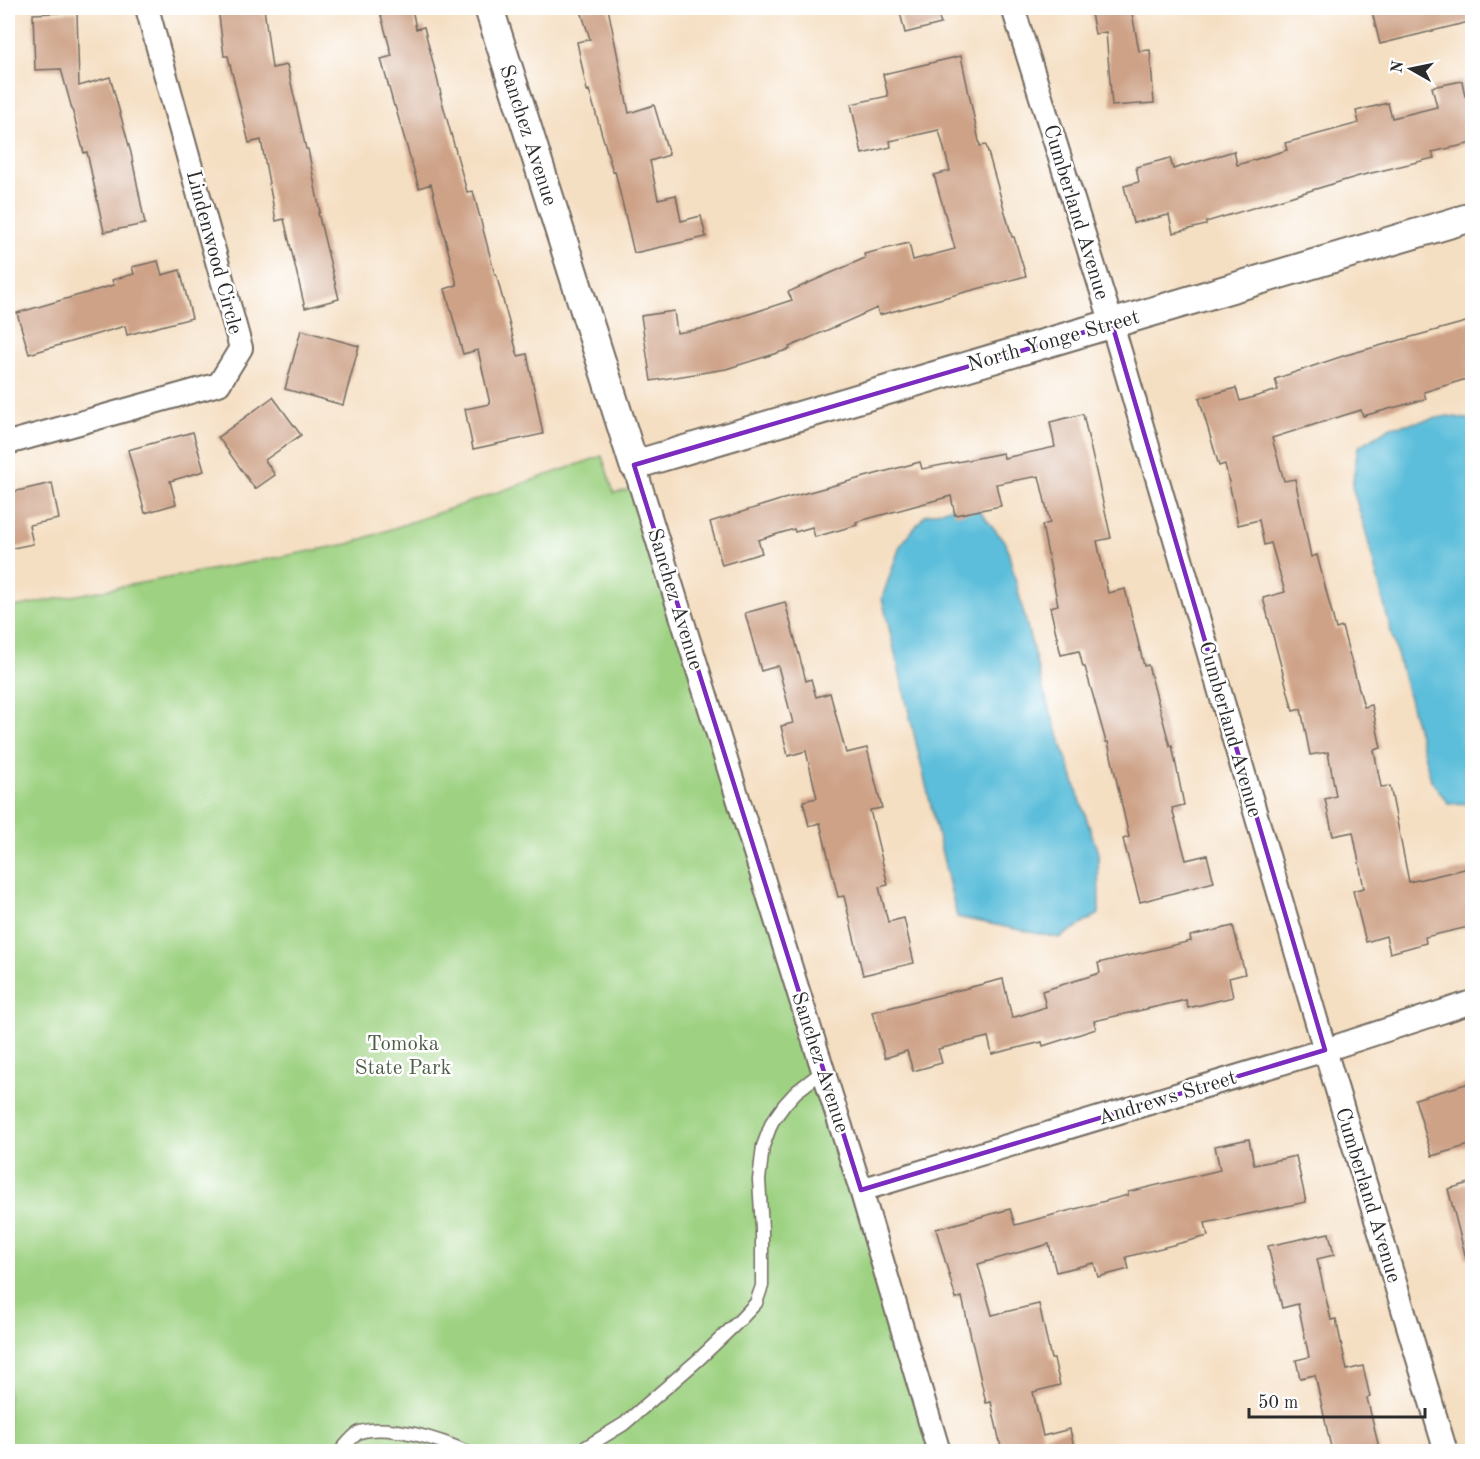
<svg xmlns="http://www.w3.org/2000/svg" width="1480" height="1459" font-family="'Old Standard TT',serif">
  <rect width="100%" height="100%" fill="#fff"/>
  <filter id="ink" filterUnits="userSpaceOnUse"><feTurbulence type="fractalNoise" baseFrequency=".0167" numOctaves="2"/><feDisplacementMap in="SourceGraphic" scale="12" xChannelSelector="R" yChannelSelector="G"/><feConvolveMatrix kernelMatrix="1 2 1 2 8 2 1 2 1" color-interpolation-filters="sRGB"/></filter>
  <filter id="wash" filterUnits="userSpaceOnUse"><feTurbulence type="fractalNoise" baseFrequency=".008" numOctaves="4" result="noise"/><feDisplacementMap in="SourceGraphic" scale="24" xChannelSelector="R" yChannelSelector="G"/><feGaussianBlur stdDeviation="1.35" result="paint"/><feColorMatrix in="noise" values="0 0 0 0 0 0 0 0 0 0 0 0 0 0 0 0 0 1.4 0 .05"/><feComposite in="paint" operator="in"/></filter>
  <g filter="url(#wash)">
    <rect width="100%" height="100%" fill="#f5dfc3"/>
    <!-- green -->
    <path fill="#9ed282" stroke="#647e56" stroke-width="1.5" d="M602 456 614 493 641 488 944 1451 8 1452V608L348 544Z"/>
    <!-- water -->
    <path fill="#5cbeda" stroke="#447482" stroke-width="1.5" d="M1448 416 1472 420V804L1448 803 1431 780 1390 628 1365 529 1352 487 1358 447 1391 427Z
      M972 502 1006 543 1043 689 1098 853 1099 914 1059 938 957 917 882 598 900 546 925 515Z"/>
    <g id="blocks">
      <!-- building -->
      <path fill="#cea287" d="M218 8H264L272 68 287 65 306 149H308L320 212 318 213 339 299 305 308 284 219 276 221 261 140 249 143 228 56H224Z
        M379 8H412L416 29 424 27 441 94H440L467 192 473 191 495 275 496 274 518 356 527 354 543 434 473 449 465 409 490 404 478 350 463 354 445 289 457 285 431 184 419 188 395 106H394L381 59 392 56Z
        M580 8H608L629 113 654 105 669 155 650 161 658 199 676 195 681 221 701 216 706 237 634 253 615 171 613 172 589 90 587 91 577 42 590 39Z
        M899 8H936L941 24 905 33Z
        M1090 8H1131L1139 51 1150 50 1154 103 1112 106 1106 32 1095 34Z
        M1371 8H1473V21L1380 44Z
        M77 12 79 86 110 77 131 153 145 224 104 232 87 152 84 153 61 69 35 70 33 14Z
        M961 56 980 146 986 145 1012 237H1014L1026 276 879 315 877 308 789 347 790 349 726 369 651 381 641 316 674 311 677 333 706 328 792 300 788 292 865 258 864 254 909 243 913 260 955 249 934 175 950 171 939 130 890 141 891 147 862 154 851 104 888 96 883 74Z
        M1462 81 1465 96 1473 94V143L1432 152 1434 158 1359 176 1206 222V225L1173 233 1169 215 1133 223 1124 186 1139 182 1136 167 1170 158 1173 169 1234 151 1237 165 1287 150 1285 143 1359 123 1356 111 1388 103 1392 118 1437 107 1432 87Z
        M158 261 162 275 180 270 192 318 127 335 125 326 29 354 17 313 114 285 112 280 134 274 132 267Z
        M1473 320V377L1424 392 1426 399 1363 416 1361 410 1272 438 1284 481 1295 479 1311 557 1317 555 1336 629 1342 627 1364 707 1372 705 1381 748 1374 750 1381 787 1390 786 1409 882 1473 867V926L1425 937 1426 943 1390 953 1386 936 1366 942 1353 891 1364 888 1353 832 1333 836 1325 799 1336 796 1328 752 1310 755 1301 709 1293 711 1263 598 1285 592 1271 543 1264 545 1259 520 1238 525 1225 464 1219 466 1199 398 1236 388 1240 401 1278 390 1275 379 1346 355Z
        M301 330 359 346 343 405 285 389Z
        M273 397 301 435 265 460 275 475 255 489 218 437Z
        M1083 414 1111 538 1097 541 1108 593 1125 589 1144 666 1148 665 1170 746 1172 745 1184 805 1172 808 1186 860 1207 855 1214 882 1140 902 1123 839 1129 837 1108 742H1106L1085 667H1083L1079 651 1061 655 1050 607 1058 605 1042 525 1050 523 1039 476 996 484 1001 506 955 515 951 496 856 522 857 525 815 537 812 527 795 532 794 529 758 540 762 553 722 565 710 522 780 500 920 462 922 469 1003 453 1004 458 1055 447 1050 422Z
        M193 432 204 471 170 481 176 504 145 513 128 450Z
        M52 483 59 519 29 525 33 544 8 549V493Z
        M785 602 806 681 811 679 816 697 830 693 846 753 867 748 882 808 870 810 888 885 879 887 888 922 904 918 914 963 863 975 844 896 838 897 820 823 809 826 803 801 817 798 806 751 788 756 781 726 793 723 778 666 761 671 745 613Z
        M1233 926 1245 974 1229 978 1233 997 1188 1008 1186 1000 1094 1021 1096 1029 1043 1046 1042 1042 992 1054 988 1037 938 1049 942 1063 913 1071 907 1051 885 1058 872 1012 1003 979 1012 1018 1046 1007 1042 991 1100 973 1098 963 1191 941 1190 936Z
        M1473 1082V1144L1432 1156 1415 1099Z
        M1249 1139 1254 1165 1296 1156 1306 1202 1205 1223 1208 1236 1126 1257 1129 1269 1098 1277 1094 1263 1056 1272 1049 1244 978 1264 992 1315 1039 1304 1051 1359H1054L1060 1385 1033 1392 1043 1436 1070 1429 1075 1452H1002L991 1402 986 1403 962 1297 956 1299 936 1229 1010 1209 1015 1225 1128 1195V1192L1220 1170 1215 1146Z
        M1473 1182V1257L1466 1258 1448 1189Z
        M1329 1233 1334 1255 1317 1259 1331 1320 1336 1319 1347 1370 1363 1366 1370 1397 1367 1398 1380 1452H1332L1315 1375 1300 1378 1296 1360 1309 1357 1298 1304 1282 1308 1268 1246Z"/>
    </g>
  </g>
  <g filter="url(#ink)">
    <use href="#blocks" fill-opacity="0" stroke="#726a60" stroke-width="1.5"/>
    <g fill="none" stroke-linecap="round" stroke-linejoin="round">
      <defs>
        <path id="service" d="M340 1452C345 1446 353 1435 360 1432 389 1423 441 1440 467 1452
          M578 1452 624 1424 698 1360 739 1321 756 1303 762 1286V1228L759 1180 763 1146 772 1122 785 1104 796 1092 823 1071"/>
        <path id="minor" d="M1013 8 1112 324 1325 1050 1446 1452
          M8 443 219 384 241 348 147 8
          M634 465 810 1029 861 1190 939 1452
          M861 1190 1325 1050 1472 1002"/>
        <path id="tertiary" d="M489 8 634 465 1472 217"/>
      </defs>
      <!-- service casing -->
      <use href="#service" stroke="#726a60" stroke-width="15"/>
      <!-- minor casing -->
      <use href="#minor" stroke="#726a60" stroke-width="26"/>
      <!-- tertiary casing -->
      <use href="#tertiary" stroke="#726a60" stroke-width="32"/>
      <!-- service -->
      <use href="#service" stroke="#fff" stroke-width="12"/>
      <!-- minor -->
      <use href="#minor" stroke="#fff" stroke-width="22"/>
      <!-- tertiary -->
      <use href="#tertiary" stroke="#fff" stroke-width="28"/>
    </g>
  </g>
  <!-- marked area -->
  <path fill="none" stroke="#7b2cbf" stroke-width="4.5" stroke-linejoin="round" d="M1112 324 1325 1050 861 1190 634 465Z"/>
  <g text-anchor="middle" stroke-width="5" stroke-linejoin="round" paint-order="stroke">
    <!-- street labels -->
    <g font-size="21" fill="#2b2b2b" stroke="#fff">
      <text transform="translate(529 135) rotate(72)" y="7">Sanchez Avenue</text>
      <text transform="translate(1077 212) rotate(73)" y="7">Cumberland Avenue</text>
      <text transform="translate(215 252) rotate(75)" y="7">Lindenwood Circle</text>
      <text transform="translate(1053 340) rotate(-16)" y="7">North Yonge Street</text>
      <text transform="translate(676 599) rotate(73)" y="7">Sanchez Avenue</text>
      <text transform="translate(1231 729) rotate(74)" y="7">Cumberland Avenue</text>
      <text transform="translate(821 1062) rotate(72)" y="7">Sanchez Avenue</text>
      <text transform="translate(1167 1097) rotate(-17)" y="7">Andrews Street</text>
      <text transform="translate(1369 1195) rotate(73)" y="7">Cumberland Avenue</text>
    </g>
    <!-- park labels -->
    <g font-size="21" fill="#4e5d45" stroke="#fff">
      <text x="403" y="1050">Tomoka<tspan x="403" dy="24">State Park</tspan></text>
    </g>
  </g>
  <!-- margin -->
  <rect width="1480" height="1459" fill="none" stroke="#fff" stroke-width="30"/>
  <!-- north arrow -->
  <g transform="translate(1411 69) rotate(279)" stroke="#ffffff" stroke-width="4.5" paint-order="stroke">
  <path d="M0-4.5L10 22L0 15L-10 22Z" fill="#2b2b2b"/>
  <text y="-9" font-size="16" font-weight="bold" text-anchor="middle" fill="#2b2b2b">N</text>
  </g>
  <!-- scale -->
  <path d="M1249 1408v9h176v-9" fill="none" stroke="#2b2b2b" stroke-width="3"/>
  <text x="1258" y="1408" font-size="18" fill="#2b2b2b" stroke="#ffffff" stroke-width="4.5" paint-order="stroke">50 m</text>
</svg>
